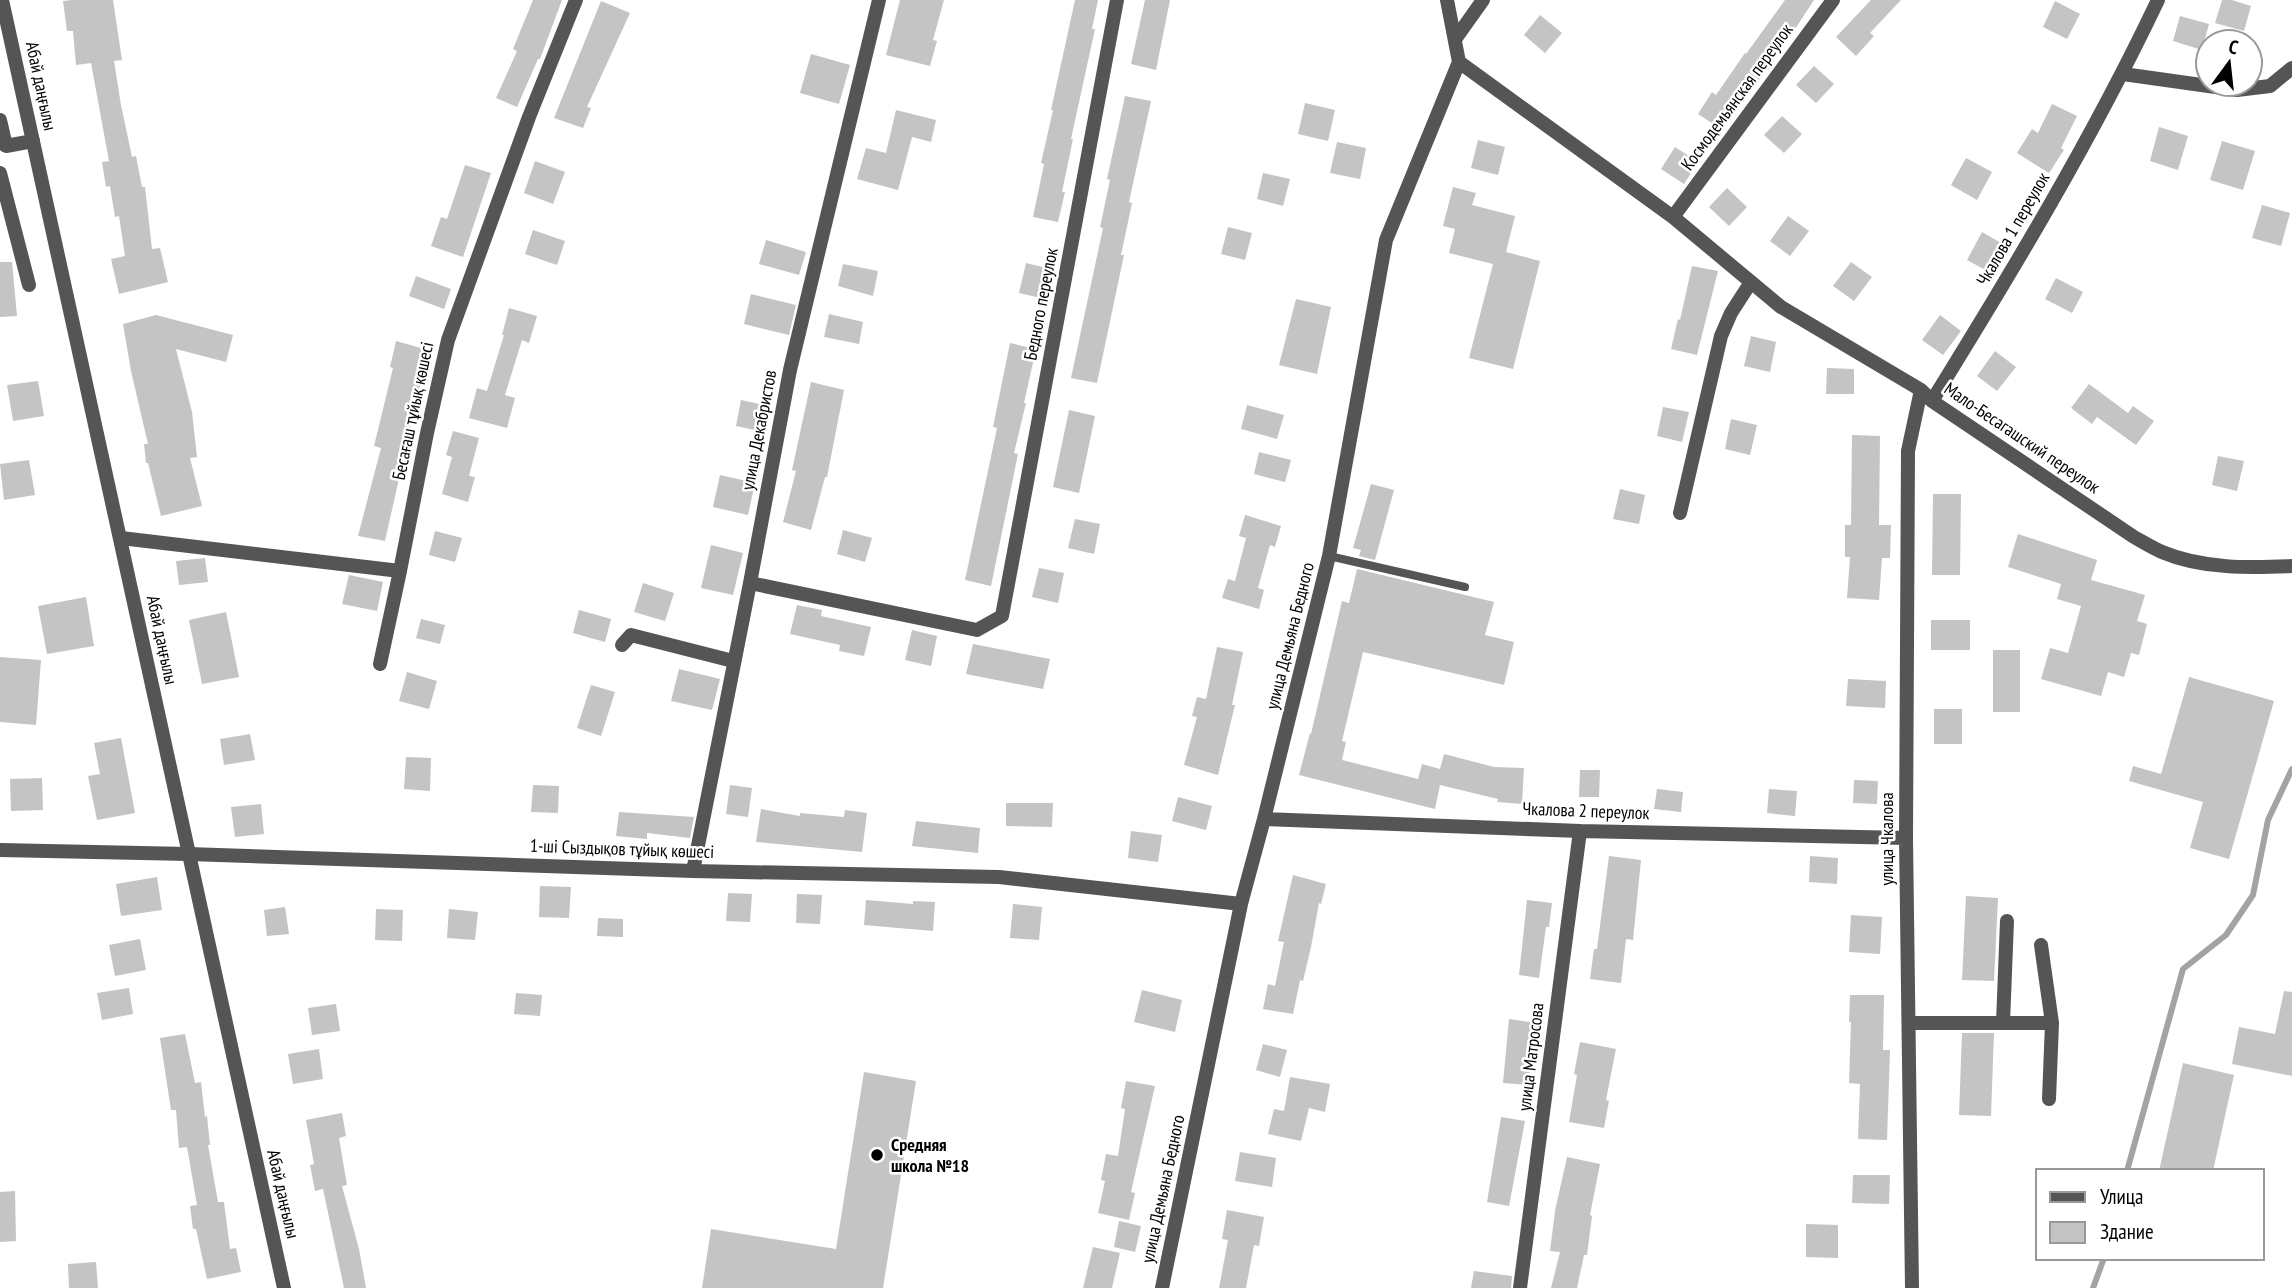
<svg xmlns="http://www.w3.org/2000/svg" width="2292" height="1288" font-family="'PT Sans Narrow',sans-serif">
  <rect width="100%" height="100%" fill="#fff"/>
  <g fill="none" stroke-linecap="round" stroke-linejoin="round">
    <!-- stream -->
    <path stroke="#a3a3a3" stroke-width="6" d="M2127 1171 2183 969 2226 935 2253 895 2268 820 2292 769
      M2093 1288 2104 1258"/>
  </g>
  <!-- building -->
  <path fill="#c4c4c4" d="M72 0H113L122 60 114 61 121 105 132 157 136 156 142 187H145L152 249 160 248 168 282 119 294 111 259 125 256 119 216 115 217 110 186 106 187 102 162 109 161 91 63 76 65 73 31H67L63 1Z
    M533 0H562L540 59H538L517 107 496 98 517 51 513 49Z
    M900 0H944L933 40 937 41 930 66 886 55Z
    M1075 0H1098L1092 29H1095L1071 139H1073L1062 192H1065L1058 222 1033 217 1044 164 1041 163 1053 110H1051Z
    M1145 0H1170L1156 70 1131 64Z
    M1785 0H1814L1782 49 1781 48 1753 89 1749 87 1721 129 1698 114 1712 92 1716 95 1745 53 1746 54Z
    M1871 0H1901L1870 33 1874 36 1856 56 1836 37Z
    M2222 0H2232L2251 6 2244 31 2215 23Z
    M601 1 630 13 587 107 591 108 583 128 554 118Z
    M2055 1 2080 14 2067 39 2043 27Z
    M1540 15 1562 33 1545 53 1524 35Z
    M2180 16 2209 24 2202 50 2173 41Z
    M811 54 850 65 839 104 800 93Z
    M1814 66 1834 84 1816 103 1796 85Z
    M1125 96 1151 101 1129 202 1132 203 1121 255H1124L1097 383 1071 378 1103 228 1100 227 1110 180 1107 179Z
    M1305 103 1335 110 1328 141 1298 134Z
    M2052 104 2077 116 2061 148 2064 150 2049 173 2017 153 2032 129 2038 133Z
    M896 110 936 120 931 142 912 137 898 190 857 179 866 148 886 153Z
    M1782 116 1802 134 1784 153 1764 135Z
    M2159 127 2188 136 2178 170 2150 161Z
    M1478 140 1505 147 1498 175 1471 168Z
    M2222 141 2255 151 2243 190 2210 180Z
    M1337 142 1366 148 1360 179 1330 173Z
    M1675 147 1698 162 1684 184 1661 169Z
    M1966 158 1992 172 1977 200 1951 185Z
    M535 161 565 172 553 204 524 193Z
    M465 165 491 173 463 257 431 246 441 217 447 219Z
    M1263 173 1290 179 1283 206 1257 199Z
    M1453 187 1476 193 1472 205 1515 216 1506 252 1540 261 1513 369 1469 358 1493 264 1449 253 1455 229 1443 226Z
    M1727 188 1747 207 1729 226 1709 207Z
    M2262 205 2290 213 2281 246 2252 238Z
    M1788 216 1809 231 1790 256 1770 241Z
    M1228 227 1252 233 1245 260 1221 254Z
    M533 230 565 241 557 265 525 254Z
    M1982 232 2008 247 1993 274 1967 260Z
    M766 240 806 252 799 275 759 264Z
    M0 262H12L17 316 0 317Z
    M1851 262 1872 277 1854 301 1833 286Z
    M1026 263 1051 269 1045 299 1019 293Z
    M843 264 878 271 873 296 838 286Z
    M1692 266 1718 271 1697 355 1671 349 1678 319 1680 320Z
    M416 276 451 289 444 309 409 296Z
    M2056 278 2083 292 2072 313 2045 299Z
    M751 294 796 305 789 335 744 324Z
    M1296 299 1331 307 1317 374 1279 365Z
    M509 308 537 316 529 343 522 340 505 395 515 398 507 428 469 418 477 388 487 391 504 335H502Z
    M829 314 863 322 859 344 824 337Z
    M156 315 233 335 226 362 176 349 192 412 197 457 190 458 202 506 161 516 148 463H146L144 444H148L131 371 123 324Z
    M1940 315 1961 331 1943 355 1922 340Z
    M1751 336 1776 342 1770 372 1744 366Z
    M396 341 428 350 385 541 358 536 381 448 374 446 393 368 390 367Z
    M1010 343 1036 349 1024 403H1026L1014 453 1018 454 991 586 965 580 997 428 993 427Z
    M1995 351 2016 367 1997 391 1977 376Z
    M1827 368 1854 369V394H1826Z
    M38 381 44 416 13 421 7 385Z
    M811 382 844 390 827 477H825L811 530 783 522 796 471 792 470Z
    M2089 384 2128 413 2133 406 2154 421 2136 445 2097 417 2092 424 2071 408Z
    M741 400 769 406 764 432 736 426Z
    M1247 405 1284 415 1277 439 1241 429Z
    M1663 407 1689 412 1682 442 1657 436Z
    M1069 410 1095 416 1079 493 1053 487Z
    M1731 419 1757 425 1750 455 1725 449Z
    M453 431 479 438 469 476 475 477 468 502 442 494 452 457 446 455Z
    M1852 435 1880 436 1879 525H1891L1890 558H1882L1879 600 1847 598 1850 557H1845V525H1851Z
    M1259 452 1291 460 1285 482 1254 474Z
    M2218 456 2244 461 2237 491 2212 485Z
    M29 460 35 495 4 500 0 464Z
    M720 475 755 483 748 515 713 507Z
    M1371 484 1394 490 1375 560 1359 556 1361 550 1353 548Z
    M1620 489 1645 495 1639 524 1613 519Z
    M1933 494H1961L1960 575H1932Z
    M1245 515 1281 526 1275 547 1270 545 1258 588 1264 590 1259 609 1222 598 1228 579 1235 581 1246 538 1239 536Z
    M1075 519 1100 524 1094 554 1068 548Z
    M843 530 872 538 865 562 837 554Z
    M435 531 462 538 455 562 429 555Z
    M2018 534 2097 560 2091 580 2145 595 2137 621 2147 624 2139 655 2131 653 2124 677 2108 672 2101 696 2041 679 2050 648 2068 653 2081 606 2057 599 2061 584 2008 567Z
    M711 545 743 553 733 595 701 588Z
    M205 558 208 582 179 585 176 561Z
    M1039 568 1064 573 1058 603 1032 597Z
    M1357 569 1494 602 1485 635 1514 642 1504 685 1363 652 1342 741 1346 742 1342 760 1418 779 1422 764 1440 769 1444 754 1494 767 1524 768 1522 804 1497 802 1498 799 1440 785 1435 809 1299 775 1310 733 1311 734 1342 601 1349 603Z
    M349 575 383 582 377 611 342 604Z
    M643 583 674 593 665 621 634 612Z
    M86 597 94 646 47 654 38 606Z
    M797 605 822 610 821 616 871 627 864 656 839 651 840 645 790 634Z
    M579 610 611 619 605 642 573 633Z
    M226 612 239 677 202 684 189 620Z
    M421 619 445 625 440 644 416 638Z
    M1931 620H1970V650H1931Z
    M912 630 937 636 931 666 905 660Z
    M973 644 1050 659 1043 689 966 674Z
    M1217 647 1243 652 1232 705H1235L1218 775 1184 765 1197 717 1192 716 1197 697 1206 699Z
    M1993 650H2020V712H1993Z
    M0 657 41 660 36 725 0 722Z
    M679 669 720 679 712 710 671 701Z
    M407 672 437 681 429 709 399 701Z
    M2189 677 2274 701 2229 859 2190 848 2203 802 2129 781 2133 766 2161 774Z
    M1848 679 1886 681 1885 708 1846 706Z
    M591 685 615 692 601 736 577 728Z
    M1934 709H1962V744H1934Z
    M250 734 255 760 224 765 220 739Z
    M121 738 135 813 97 820 88 776 100 774 94 743Z
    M406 757 431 758 430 791 404 789Z
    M1580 770H1600L1599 797H1579Z
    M42 778 43 810 11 811 10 779Z
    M1854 780 1878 781 1877 804 1853 803Z
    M533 785 559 786 558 813 531 812Z
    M730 785 752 788 748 817 726 814Z
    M1657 789 1683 792 1681 812 1654 809Z
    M1769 789 1797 791 1795 816 1767 813Z
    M1178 797 1212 806 1206 830 1172 821Z
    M1006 803H1053L1052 827 1006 826Z
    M261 804 264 834 235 837 231 807Z
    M761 809 800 816V813L844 817 845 810 867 813 862 852 756 842Z
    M619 812 694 817 690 838 647 833V839L616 836Z
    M916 821 980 828 978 853 912 846Z
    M1131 831 1162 835 1158 862 1128 858Z
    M1609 856 1641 860 1633 940 1626 939 1621 983 1590 979 1594 949H1597Z
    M1810 856 1838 858 1837 884 1809 882Z
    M1293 875 1326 884 1321 904 1319 903 1311 947 1303 981 1300 980 1293 1014 1263 1009 1268 984 1275 986 1284 942 1278 941Z
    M157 877 162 910 121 916 116 884Z
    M540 886 571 887 569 918 539 917Z
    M728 893 752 894 750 922 726 921Z
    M797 894 822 895 820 924 796 923Z
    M1966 896 1998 898 1994 981 1962 980Z
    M866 900 913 904V901L935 902 933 931 864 925Z
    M1527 900 1552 903 1549 927H1546L1539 978 1519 975Z
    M1013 904 1042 907 1039 940 1010 938Z
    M285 907 289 934 267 936 264 910Z
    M376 909 403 910 402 941 375 940Z
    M449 909 478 912 475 940 447 938Z
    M1851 915 1882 917 1880 954 1849 952Z
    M598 918 623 919V937L597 936Z
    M140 939 146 970 115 976 109 945Z
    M129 988 133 1014 102 1020 97 993Z
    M1142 990 1182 1000 1175 1032 1134 1022Z
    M2284 991 2292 992V1076L2232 1064 2239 1027 2275 1034Z
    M516 993 542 995 540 1016 514 1014Z
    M1850 995H1884L1883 1050H1890L1887 1140 1858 1139 1860 1084 1849 1083 1851 1022H1849Z
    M336 1004 340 1031 312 1035 308 1008Z
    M1509 1019 1537 1023 1528 1085 1503 1083Z
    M1962 1033H1994L1991 1116 1959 1115Z
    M185 1034 195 1083 201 1082 205 1117 207 1116 210 1145H208L218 1202H224L230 1249 236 1248 241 1272 207 1279 196 1229H193L190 1206 197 1205 187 1147 179 1148 176 1110H171L160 1038Z
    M1580 1042 1616 1049 1606 1100 1609 1101 1604 1128 1569 1122 1577 1075 1574 1074Z
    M1263 1044 1287 1050 1280 1077 1256 1070Z
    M319 1049 323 1079 293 1084 288 1054Z
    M2183 1063 2234 1075 2213 1171H2159Z
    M864 1072 916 1081 883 1288H702L711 1229 836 1249Z
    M1290 1077 1330 1084 1325 1112 1309 1108 1301 1141 1268 1134 1274 1109 1284 1111Z
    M1126 1081 1155 1086 1131 1192 1135 1193 1129 1220 1098 1213 1105 1181 1101 1180 1106 1154 1118 1156 1125 1109 1121 1108Z
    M342 1113 346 1136 339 1138 347 1185 342 1186 359 1249 366 1288H344L323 1189 315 1191 310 1165 314 1164 306 1120Z
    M1501 1117 1525 1121 1509 1206 1487 1202Z
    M1240 1152 1276 1158 1272 1187 1235 1181Z
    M1567 1157 1600 1164 1590 1215 1592 1216 1587 1255H1584L1577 1288H1551L1560 1252 1550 1251 1555 1211Z
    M1853 1175H1890L1889 1204 1852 1203Z
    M15 1191 16 1241 0 1242V1192Z
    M1227 1210 1264 1217 1259 1246 1254 1245 1246 1288H1219L1228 1240 1222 1239Z
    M1119 1221 1141 1226 1135 1252 1114 1247Z
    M1806 1224 1838 1225V1258L1806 1257Z
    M1093 1247 1120 1253 1112 1288H1083Z
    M96 1262 98 1288H69L68 1264Z
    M1474 1271 1512 1276 1511 1288H1471Z"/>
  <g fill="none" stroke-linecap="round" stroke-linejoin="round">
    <!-- service -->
    <path stroke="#555" stroke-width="8" d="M1329 556 1465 587"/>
    <!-- minor -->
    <path stroke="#555" stroke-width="14" d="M1456 38 1483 0
      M1459 62 1673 217 1781 307 1921 390 1932 401 2134 537C2143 542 2153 548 2162 552 2202 569 2250 568 2292 566
      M2123 74 2237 90 2270 86 2292 68
      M0 120 6 146 33 141
      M0 173 29 285
      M1673 217 1833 0
      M1932 401C2013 270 2092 139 2158 0
      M1680 513 1721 336 1731 313 1751 282
      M121 538 400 571 427 433 448 340 529 117 576 0
      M750 583 977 630 1002 616 1117 0
      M622 645 631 635 733 661
      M380 664 400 571
      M1264 819 1580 831 1906 838
      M0 850 188 854 693 871 999 877 1241 904
      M693 871 750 583 790 370 879 0
      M2041 945 2052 1023 2049 1099
      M1909 1023H2052
      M2003 1023 2007 921
      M1162 1288 1241 904 1264 819 1329 556 1386 240 1459 62 1447 0
      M1520 1288 1580 831
      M1912 1288 1906 838 1908 451 1921 390"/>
    <!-- tertiary -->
    <path stroke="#555" stroke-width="14" d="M2 0 284 1288"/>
  </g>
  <!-- markers -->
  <circle fill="#000" stroke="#fff" stroke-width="2.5" cx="877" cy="1155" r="7"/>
  <g text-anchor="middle" stroke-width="5" stroke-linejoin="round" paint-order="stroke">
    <!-- street labels -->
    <g font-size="18" fill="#000" stroke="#fff">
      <text transform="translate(41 86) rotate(78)" y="6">Абай даңғылы</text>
      <text transform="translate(1737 97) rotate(-54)" y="6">Космодемьянская переулок</text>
      <text transform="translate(2013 229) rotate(-60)" y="6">Чкалова 1 переулок</text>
      <text transform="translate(1041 304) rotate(-79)" y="6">Бедного переулок</text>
      <text transform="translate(413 411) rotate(-78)" y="6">Бесағаш тұйық көшесі</text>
      <text transform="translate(759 430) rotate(-79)" y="6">улица Декабристов</text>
      <text transform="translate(2022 438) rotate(34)" y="6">Мало-Бесагашский переулок</text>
      <text transform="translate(1290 636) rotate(-76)" y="6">улица Демьяна Бедного</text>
      <text transform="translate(162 640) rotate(78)" y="6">Абай даңғылы</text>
      <text transform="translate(1586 811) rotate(2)" y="6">Чкалова 2 переулок</text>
      <text transform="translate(1887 839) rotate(-90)" y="6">улица Чкалова</text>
      <text transform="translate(622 849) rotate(2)" y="6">1-ші Сыздықов тұйық көшесі</text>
      <text transform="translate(1531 1057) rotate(-83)" y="6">улица Матросова</text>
      <text transform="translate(1163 1189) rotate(-78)" y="6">улица Демьяна Бедного</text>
      <text transform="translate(283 1194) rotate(77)" y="6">Абай даңғылы</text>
    </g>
    <!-- poi labels -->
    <g font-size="18" font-weight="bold" fill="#000" stroke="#fff" text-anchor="start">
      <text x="891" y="1151">Средняя<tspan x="891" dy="21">школа №18</tspan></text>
    </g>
  </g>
  <!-- legend -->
  <rect x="2036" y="1169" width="228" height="91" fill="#ffffff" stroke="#999999" stroke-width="2"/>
  <rect x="2050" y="1192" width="35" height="10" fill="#555555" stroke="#999999" stroke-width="2"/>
  <text x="2100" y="1204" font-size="21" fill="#000000">Улица</text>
  <rect x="2050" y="1222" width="35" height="21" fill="#c4c4c4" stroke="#999999" stroke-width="2"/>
  <text x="2100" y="1239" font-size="21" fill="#000000">Здание</text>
  <!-- north arrow -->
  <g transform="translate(2229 63) rotate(15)"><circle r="33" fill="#ffffff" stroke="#999999" stroke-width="2"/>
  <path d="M0-5L12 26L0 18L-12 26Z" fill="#000000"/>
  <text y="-10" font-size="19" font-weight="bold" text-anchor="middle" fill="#000000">С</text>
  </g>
</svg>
